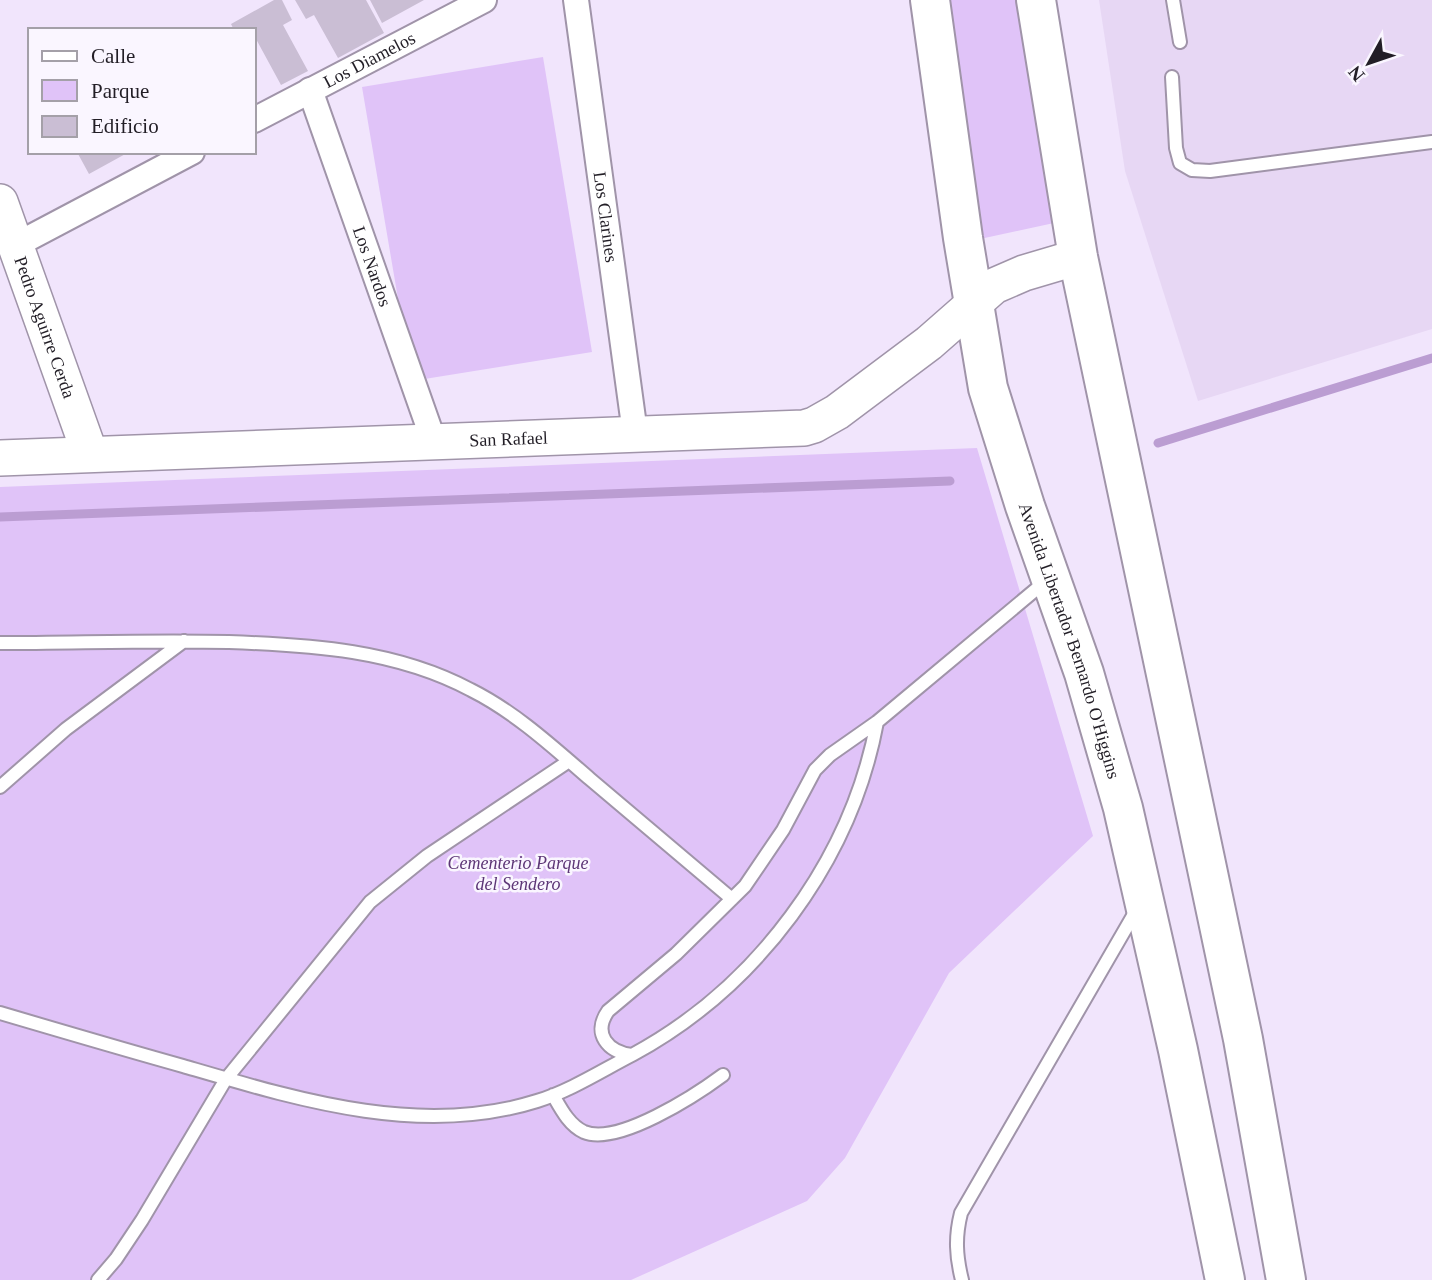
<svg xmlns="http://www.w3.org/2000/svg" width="1432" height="1280" font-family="'Times New Roman',serif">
  <rect width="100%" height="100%" fill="#f1e5fc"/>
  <!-- built -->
  <path fill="#e7d7f4" d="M1099 0H1432V329L1198 401 1125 171Z"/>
  <!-- green -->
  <path fill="#e0c3f8" d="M947 0H1016L1054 223 980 239Z
    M543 57 592 352 412 381 362 87Z
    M977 448 1093 836 949 973 845 1158 807 1201 631 1280H0V487Z"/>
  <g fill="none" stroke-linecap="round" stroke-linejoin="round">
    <!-- stream -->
    <path stroke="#bb9dd2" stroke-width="9" d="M1158 443 1432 358
      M0 517 950 481"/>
  </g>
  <!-- building -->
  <path fill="#cabed4" d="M274 0H282L292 20 283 25 308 71 281 85 256 39 254 40V30H234L231 24Z
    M295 0H366L384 33 338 58 314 15 306 19Z
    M370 0H424L382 23Z
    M77 152H129L89 174Z"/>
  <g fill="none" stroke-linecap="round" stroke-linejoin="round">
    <defs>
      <path id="lane" d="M1173 0 1180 42
        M1172 77 1176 148 1180 163 1192 170 1210 171 1432 142
        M0 643C76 643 152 640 229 642 312 645 396 650 471 690 515 712 553 747 590 779 638 819 685 859 732 899
        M877 722C851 862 756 988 632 1055 608 1052 592 1034 608 1011L676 954 745 886 783 830 815 770 830 755Z
        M877 722 1046 581
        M0 787 66 729 184 641
        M0 1013C61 1031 122 1049 183 1066 296 1099 420 1138 537 1101 570 1091 601 1071 632 1055
        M553 1095C561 1109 569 1125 584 1132 618 1146 696 1095 723 1075
        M98 1280 116 1259 142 1220 226 1079 370 902 427 856 569 761
        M962 1280C956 1256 955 1237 961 1213L1137 909"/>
      <g id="street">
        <path id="s1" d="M576 0 635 433"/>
        <path id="s2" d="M310 90 434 442"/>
        <path id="s3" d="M254 120 484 0"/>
        <path d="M16 245 192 152"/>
      </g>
      <g id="secondary">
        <path id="s4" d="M0 202 90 454"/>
        <path id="s5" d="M0 458 804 428 814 425 837 412 929 343 994 286 1024 273 1078 257"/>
      </g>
      <g id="primary">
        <path id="s6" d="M930 0 963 238 988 388 1025 506 1084 673 1123 808 1178 1050 1225 1280"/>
        <path d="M1036 0 1078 257 1243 1039 1286 1280"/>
      </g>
    </defs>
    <!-- lane casing -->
    <use href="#lane" stroke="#a094a9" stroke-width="16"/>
    <!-- street casing -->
    <use href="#street" stroke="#a094a9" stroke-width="28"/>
    <!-- secondary casing -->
    <use href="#secondary" stroke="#a094a9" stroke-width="38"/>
    <!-- primary casing -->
    <use href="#primary" stroke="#a094a9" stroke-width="42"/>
    <!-- lane -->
    <use href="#lane" stroke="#fff" stroke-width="12"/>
    <!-- street -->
    <use href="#street" stroke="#fff" stroke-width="24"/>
    <!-- secondary -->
    <use href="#secondary" stroke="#fff" stroke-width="35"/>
    <!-- primary -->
    <use href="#primary" stroke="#fff" stroke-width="38"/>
  </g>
  <g text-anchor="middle" stroke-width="5" stroke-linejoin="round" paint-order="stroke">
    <!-- street labels -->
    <g font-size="18" fill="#221e26" stroke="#faf6ff">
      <text dy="6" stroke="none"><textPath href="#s3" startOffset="130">Los Diamelos</textPath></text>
      <text dy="6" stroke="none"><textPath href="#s1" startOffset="219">Los Clarines</textPath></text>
      <text dy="6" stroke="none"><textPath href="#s2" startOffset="187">Los Nardos</textPath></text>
      <text dy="6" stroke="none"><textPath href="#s4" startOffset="133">Pedro Aguirre Cerda</textPath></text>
      <text dy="6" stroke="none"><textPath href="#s5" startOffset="509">San Rafael</textPath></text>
      <text dy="6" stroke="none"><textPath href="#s6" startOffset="658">Avenida Libertador Bernardo O'Higgins</textPath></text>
    </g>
    <!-- park labels -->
    <g font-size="18" font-style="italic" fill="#5d3677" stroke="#faf6ff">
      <text x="518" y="869">Cementerio Parque<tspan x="518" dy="21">del Sendero</tspan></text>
    </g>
  </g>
  <!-- legend -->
  <rect x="28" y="28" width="228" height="126" fill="#faf6ff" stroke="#a4a0a8" stroke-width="2"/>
  <rect x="42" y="51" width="35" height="10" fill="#ffffff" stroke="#a4a0a8" stroke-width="2"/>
  <text x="91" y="63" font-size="21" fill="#221e26">Calle</text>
  <rect x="42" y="80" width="35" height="21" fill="#e0c3f8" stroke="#a4a0a8" stroke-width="2"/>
  <text x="91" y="98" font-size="21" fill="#221e26">Parque</text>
  <rect x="42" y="116" width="35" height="21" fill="#cabed4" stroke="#a4a0a8" stroke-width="2"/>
  <text x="91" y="133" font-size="21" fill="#221e26">Edificio</text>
  <!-- north arrow -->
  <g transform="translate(1369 63) rotate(230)" stroke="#faf6ff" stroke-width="5" paint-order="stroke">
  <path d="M0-5L12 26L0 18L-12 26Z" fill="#221e26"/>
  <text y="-10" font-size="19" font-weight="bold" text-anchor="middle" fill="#221e26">N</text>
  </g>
</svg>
